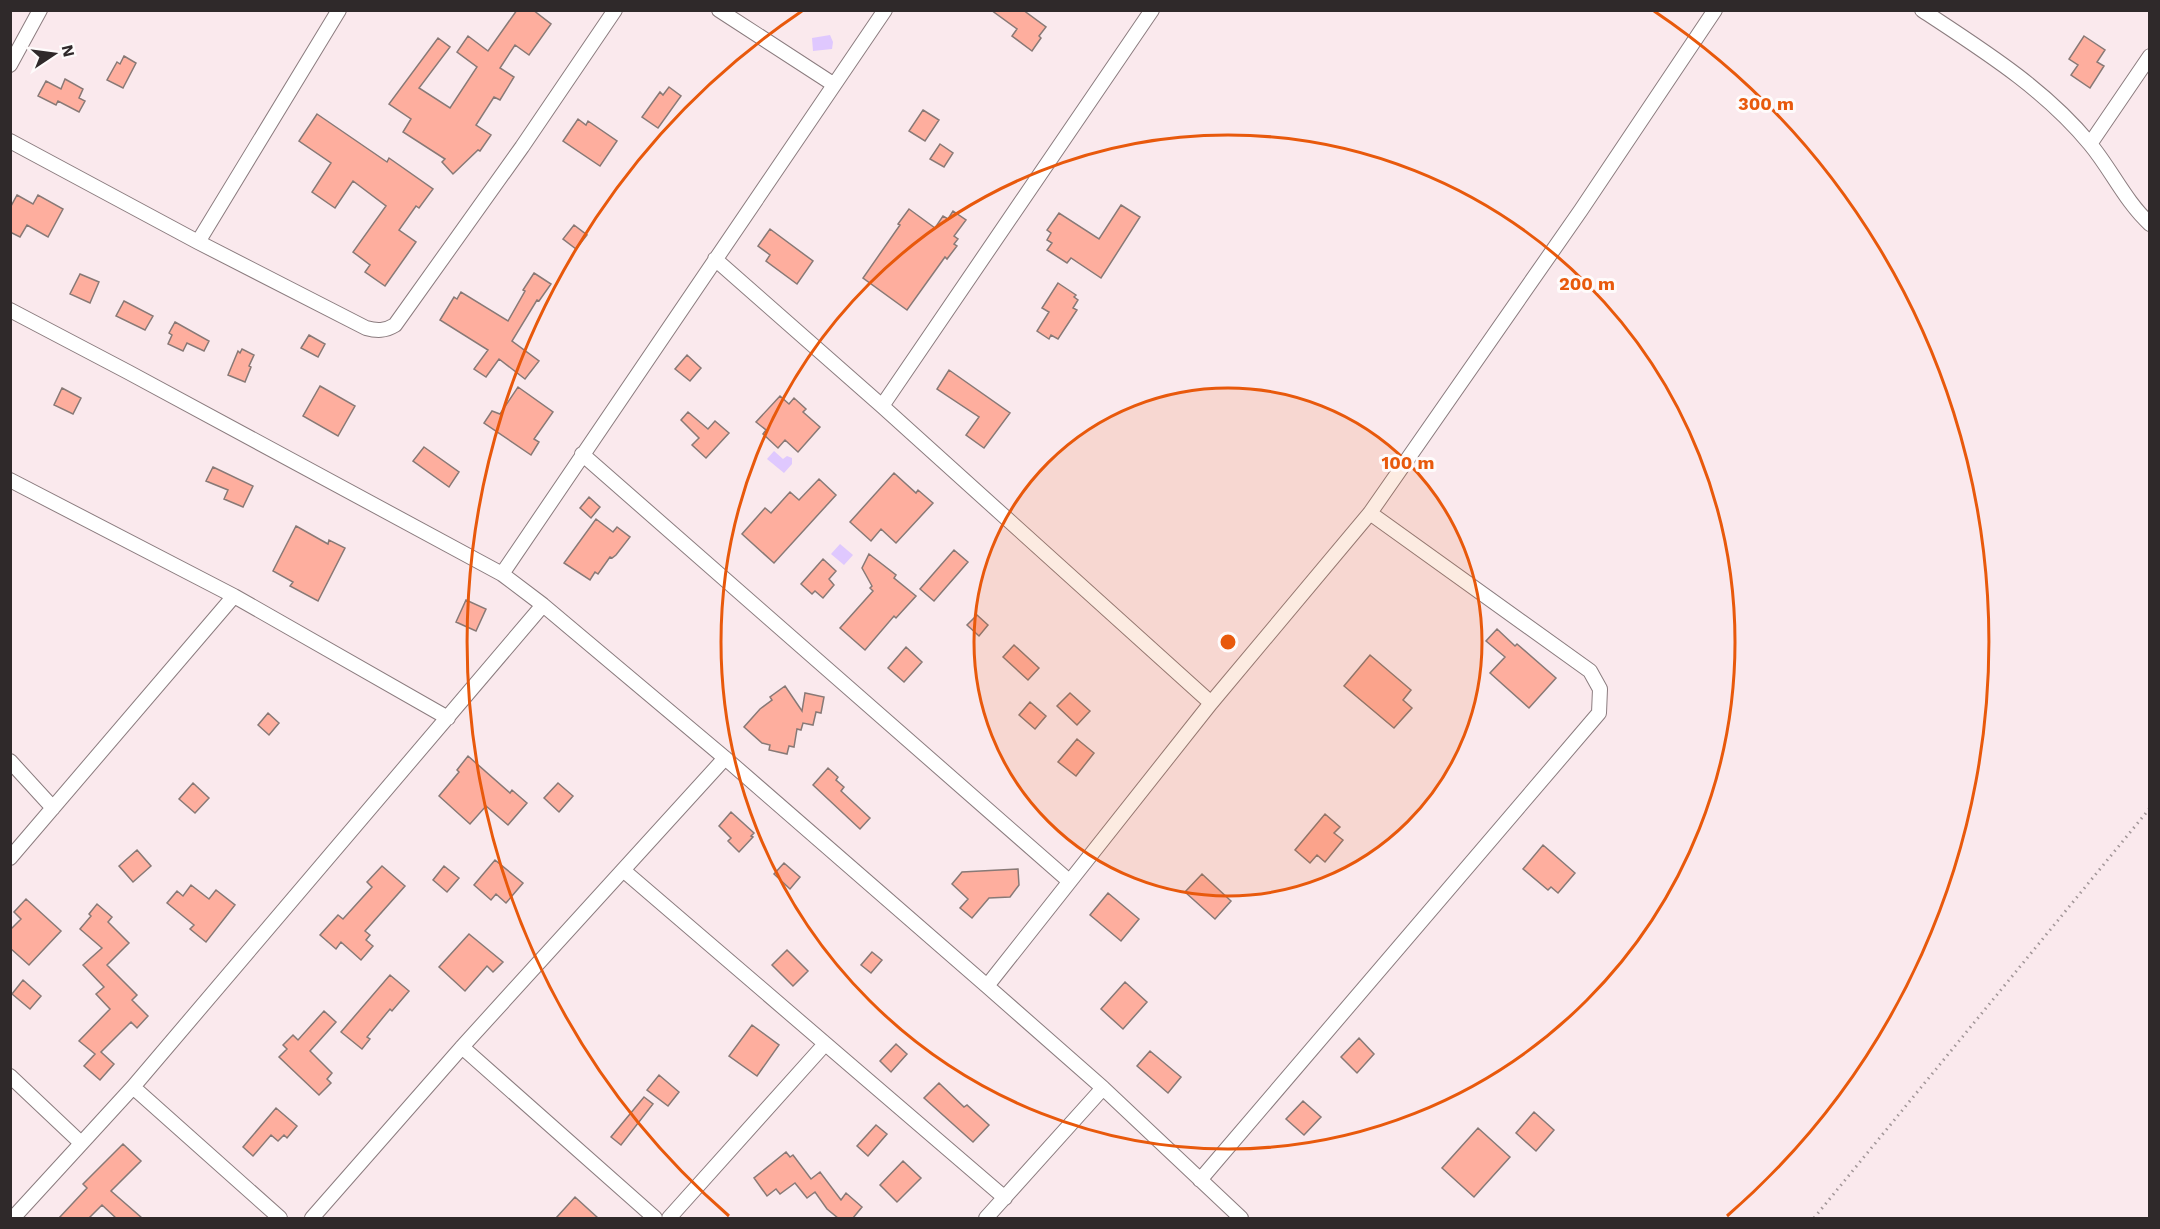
<svg xmlns="http://www.w3.org/2000/svg" width="2160" height="1229" font-family="'Work Sans',sans-serif">
  <rect width="100%" height="100%" fill="#fae9ed"/>
  <!-- water -->
  <path fill="#dfc8fe" d="M830 35 833 42 832 49 813 51 812 38Z
    M774 451 783 459 787 456 792 458V464L784 473 767 459Z
    M840 544 853 555 844 565 831 554Z"/>
  <!-- building -->
  <path fill="#feae9e" stroke="#887976" stroke-width="1.5" d="M517 10H533L551 24 529 55 515 45 500 68 514 77 500 100 494 97 476 125 491 135 480 151 478 150 453 174 442 162 445 159 403 132 411 119 389 104 438 38 450 47 419 88 450 108 477 67 457 52 468 36 488 51Z
    M991 10H1023L1046 27 1039 36 1041 38 1032 51 1012 36 1017 29Z
    M2084 36 2105 50 2097 62 2104 66 2090 88 2071 75 2078 65 2069 59Z
    M124 56 136 63 123 88 107 80 117 62 120 64Z
    M65 79 83 89 79 98 85 101 79 112 58 101 56 105 38 96 46 81 61 89Z
    M669 87 681 96 658 128 642 117 660 92 663 95Z
    M923 110 939 120 925 141 909 131Z
    M317 114 387 162 389 158 433 189 419 208 416 206 399 230 416 242 385 286 365 272 370 265 353 252 386 206 353 181 335 208 312 192 331 163 299 141Z
    M578 119 586 125 588 121 617 141 600 166 563 141Z
    M940 144 953 153 944 167 930 159Z
    M17 195 33 204 38 195 63 209 48 237 27 225 20 237 10 232V208Z
    M1121 205 1140 217 1101 278 1071 258 1067 263 1047 250 1052 243 1047 240 1051 233 1047 230 1059 213 1099 239Z
    M909 209 935 228 943 216 948 219 953 211 966 220 954 236 958 239 954 244 957 246 947 259 945 257 907 310 863 278 900 225 898 224Z
    M574 225 587 235 576 249 563 239Z
    M770 229 813 261 797 284 766 261 770 255 758 246Z
    M534 273 551 284 539 301 537 300 512 341 539 361 525 379 499 359 486 377 474 369 488 350 440 320 454 297 457 299 461 292 508 321 525 291 523 290Z
    M80 274 99 282 90 303 70 294Z
    M1058 283 1076 295 1074 297 1078 300 1073 308 1077 310 1058 339 1051 335 1049 339 1037 331 1049 312 1042 308Z
    M124 301 153 316 145 330 116 316Z
    M175 322 209 341 204 351 187 343 183 351 168 344 172 335 169 333Z
    M309 335 325 344 318 357 301 348Z
    M242 349 254 355 249 366 251 367 245 382 228 375 238 351 240 353Z
    M687 355 701 368 690 381 675 369Z
    M949 370 1010 413 984 448 966 435 979 417 937 389Z
    M320 386 355 406 338 436 303 416Z
    M518 387 553 412 534 439 539 442 531 455 484 423 492 411 500 414Z
    M62 388 81 398 73 414 54 405Z
    M780 396 789 404 794 398 806 409 803 412 820 427 798 452 785 440 778 448 763 434 766 430 756 422Z
    M688 412 708 429 715 421 729 433 706 458 692 445 699 438 681 420Z
    M424 447 459 472 449 487 413 461Z
    M213 467 253 486 243 507 224 499 228 490 206 481Z
    M894 473 916 493 918 490 933 503 896 543 881 529 871 541 850 522Z
    M819 479 836 495 774 563 742 534 765 508 771 513 790 492 799 500Z
    M589 497 600 507 591 518 580 508Z
    M596 519 613 532 617 527 630 537 616 555 612 558 610 557 598 574 595 572 590 580 564 563Z
    M296 526 328 544 329 540 345 548 318 601 290 586 293 582 273 571Z
    M954 550 968 562 934 601 920 589Z
    M869 554 896 575 894 578 916 596 896 618 894 616 865 650 840 628 873 591 870 588 872 586 862 568Z
    M823 559 836 571 829 579 834 585 823 598 815 591 812 594 801 584Z
    M466 600 486 609 476 631 456 622Z
    M977 615 988 625 979 636 967 625Z
    M1497 629 1515 646 1517 644 1556 678 1529 708 1490 673 1505 657 1486 641Z
    M1014 645 1039 668 1028 680 1003 657Z
    M906 647 922 662 904 682 888 668Z
    M1370 655 1411 690 1403 700 1412 708 1394 728 1344 686Z
    M785 686 802 711 805 693 824 697 821 713 816 712 813 725 803 723 801 730 797 729 794 747 789 746 787 754 769 750 770 745 762 743 744 727 760 709 772 700 770 697Z
    M1070 693 1090 711 1077 725 1057 706Z
    M1030 702 1046 716 1035 729 1019 715Z
    M268 713 279 723 269 735 258 725Z
    M1077 739 1094 753 1076 776 1058 762Z
    M468 756 510 793 512 790 527 803 508 825 486 806 470 824 439 796 459 772 457 770Z
    M828 768 838 777 836 780 844 787 841 791 870 818 860 829 813 785Z
    M193 783 209 798 195 813 179 799Z
    M558 783 573 796 559 812 544 798Z
    M731 812 754 833 751 836 753 837 739 852 728 841 731 838 719 826Z
    M1325 814 1340 827 1334 833 1343 840 1325 862 1317 855 1310 863 1295 850Z
    M1543 845 1575 873 1558 893 1551 887 1548 890 1523 869Z
    M137 850 151 866 133 882 119 866Z
    M495 860 523 883 506 903 496 894 491 900 474 885Z
    M784 863 800 877 790 889 774 874Z
    M382 866 405 886 365 931 370 935 366 940 373 946 361 960 341 942 336 949 320 935 338 915 343 919 372 887 367 882Z
    M444 866 459 878 447 892 433 880Z
    M1018 869 1019 885 1010 897 989 898 972 918 960 908 968 899 952 884 962 872Z
    M1202 874 1231 901 1215 919 1185 892Z
    M191 885 209 899 216 890 235 905 206 942 190 929 194 925 167 903 177 891 183 896Z
    M1108 893 1139 919 1121 941 1090 915Z
    M26 899 61 931 29 965 10 948V930L21 919 14 912Z
    M97 904 112 917 108 922 129 943 107 965 137 995 132 1000 148 1016 137 1028 131 1022 101 1052 114 1064 100 1080 84 1066 95 1054 79 1041 110 1009 96 994 104 987 83 965 102 948 80 929 91 916 89 914Z
    M469 934 503 962 493 972 487 966 465 991 439 967Z
    M787 950 808 971 793 986 772 965Z
    M872 952 882 960 871 973 861 965Z
    M390 975 409 991 392 1011 390 1009 367 1037 370 1039 362 1049 341 1032Z
    M23 980 41 996 30 1009 12 994Z
    M1125 982 1147 1002 1123 1029 1101 1009Z
    M324 1011 336 1022 310 1051 332 1073 327 1079 331 1083 319 1095 279 1057 287 1049 283 1045 293 1035 298 1040Z
    M752 1025 779 1045 757 1076 729 1056Z
    M1359 1038 1374 1054 1357 1073 1341 1057Z
    M896 1044 907 1054 891 1072 880 1061Z
    M1150 1051 1181 1077 1168 1093 1137 1066Z
    M659 1075 679 1092 668 1106 647 1090Z
    M939 1083 964 1107 967 1105 989 1125 973 1142 924 1098Z
    M644 1097 653 1104 621 1145 611 1137Z
    M1303 1101 1321 1117 1304 1135 1286 1119Z
    M276 1108 297 1126 287 1138 284 1135 278 1141 271 1135 253 1156 243 1147Z
    M1534 1112 1554 1130 1536 1151 1516 1133Z
    M876 1125 887 1134 868 1156 857 1146Z
    M1478 1128 1510 1157 1474 1197 1442 1168Z
    M123 1144 141 1161 111 1191 142 1218H116L102 1205 89 1218H59L87 1188 83 1184Z
    M786 1152 790 1157 793 1155 811 1179 820 1172 841 1200 846 1193 862 1207 853 1218H838L827 1209 815 1192 807 1198 795 1183 780 1194 776 1189 767 1196 754 1178Z
    M903 1161 921 1178 897 1202 880 1185Z
    M575 1197 598 1218H556Z"/>
  <g fill="none" stroke-linecap="round" stroke-linejoin="round">
    <defs>
      <path id="minor" d="M719 10 833 84
        M1922 10C1981 49 2044 88 2090 144 2111 169 2125 201 2150 224
        M10 65 40 10
        M10 141 198 242 366 328C377 331 385 331 395 325L522 147 615 10
        M2090 144 2150 56
        M198 242 339 10
        M715 259 882 406 1211 703
        M10 310 128 372 502 574 543 605 725 758 987 986 1103 1088 1241 1218
        M882 406 1152 10
        M582 454 1069 881
        M10 480 234 596 448 718
        M1370 513 1581 210 1715 10
        M502 574 885 10
        M10 761 53 808
        M10 858 234 596
        M623 870 1005 1198
        M987 986 1211 703 1370 513 1590 671 1600 689 1599 713 1200 1180
        M462 1047 655 1218
        M10 1076 81 1143
        M133 1087 280 1218
        M13 1218 133 1087 543 605
        M312 1218 462 1047 725 758
        M669 1218 825 1044
        M986 1218 1103 1088"/>
    </defs>
    <!-- minor casing -->
    <use href="#minor" stroke="#8b7c7f" stroke-width="16"/>
    <!-- path -->
    <path stroke="#a29698" stroke-width="3" stroke-dasharray="1.5 4.5" stroke-linecap="butt" d="M1814 1218 2150 808"/>
    <!-- minor -->
    <use href="#minor" stroke="#fff" stroke-width="14"/>
  </g>
  <!-- distance rings -->
  <circle cx="1228" cy="642" r="254" fill="#e8590c" fill-opacity=".12"/>
  <g fill="none" stroke="#e8590c" stroke-width="3">
    <circle cx="1228" cy="642" r="254"/>
    <circle cx="1228" cy="642" r="507"/>
    <path d="M729 1216A761 761 0 0 1 802 11M1654 11A761 761 0 0 1 1727 1216"/>
  </g>
  <circle cx="1228" cy="642" r="9" fill="#e8590c" stroke="#fefbfb" stroke-width="3"/>
  <g font-size="18" text-anchor="middle" font-weight="bold" fill="#e8590c" stroke="#fefbfb" stroke-width="6" stroke-linejoin="round" paint-order="stroke">
    <text x="1766" y="110">300 m</text>
    <text x="1587" y="290">200 m</text>
    <text x="1408" y="469">100 m</text>
  </g>
  <!-- border -->
  <rect width="2160" height="1229" fill="none" stroke="#2f292a" stroke-width="24"/>
  <!-- north arrow -->
  <g transform="translate(54 54) rotate(77)" stroke="#fefbfb" stroke-width="4.5" paint-order="stroke">
  <path d="M0-4.5L10 22L0 15L-10 22Z" fill="#2f292a"/>
  <text y="-9" font-size="16" font-weight="bold" text-anchor="middle" fill="#2f292a">N</text>
  </g>
</svg>
